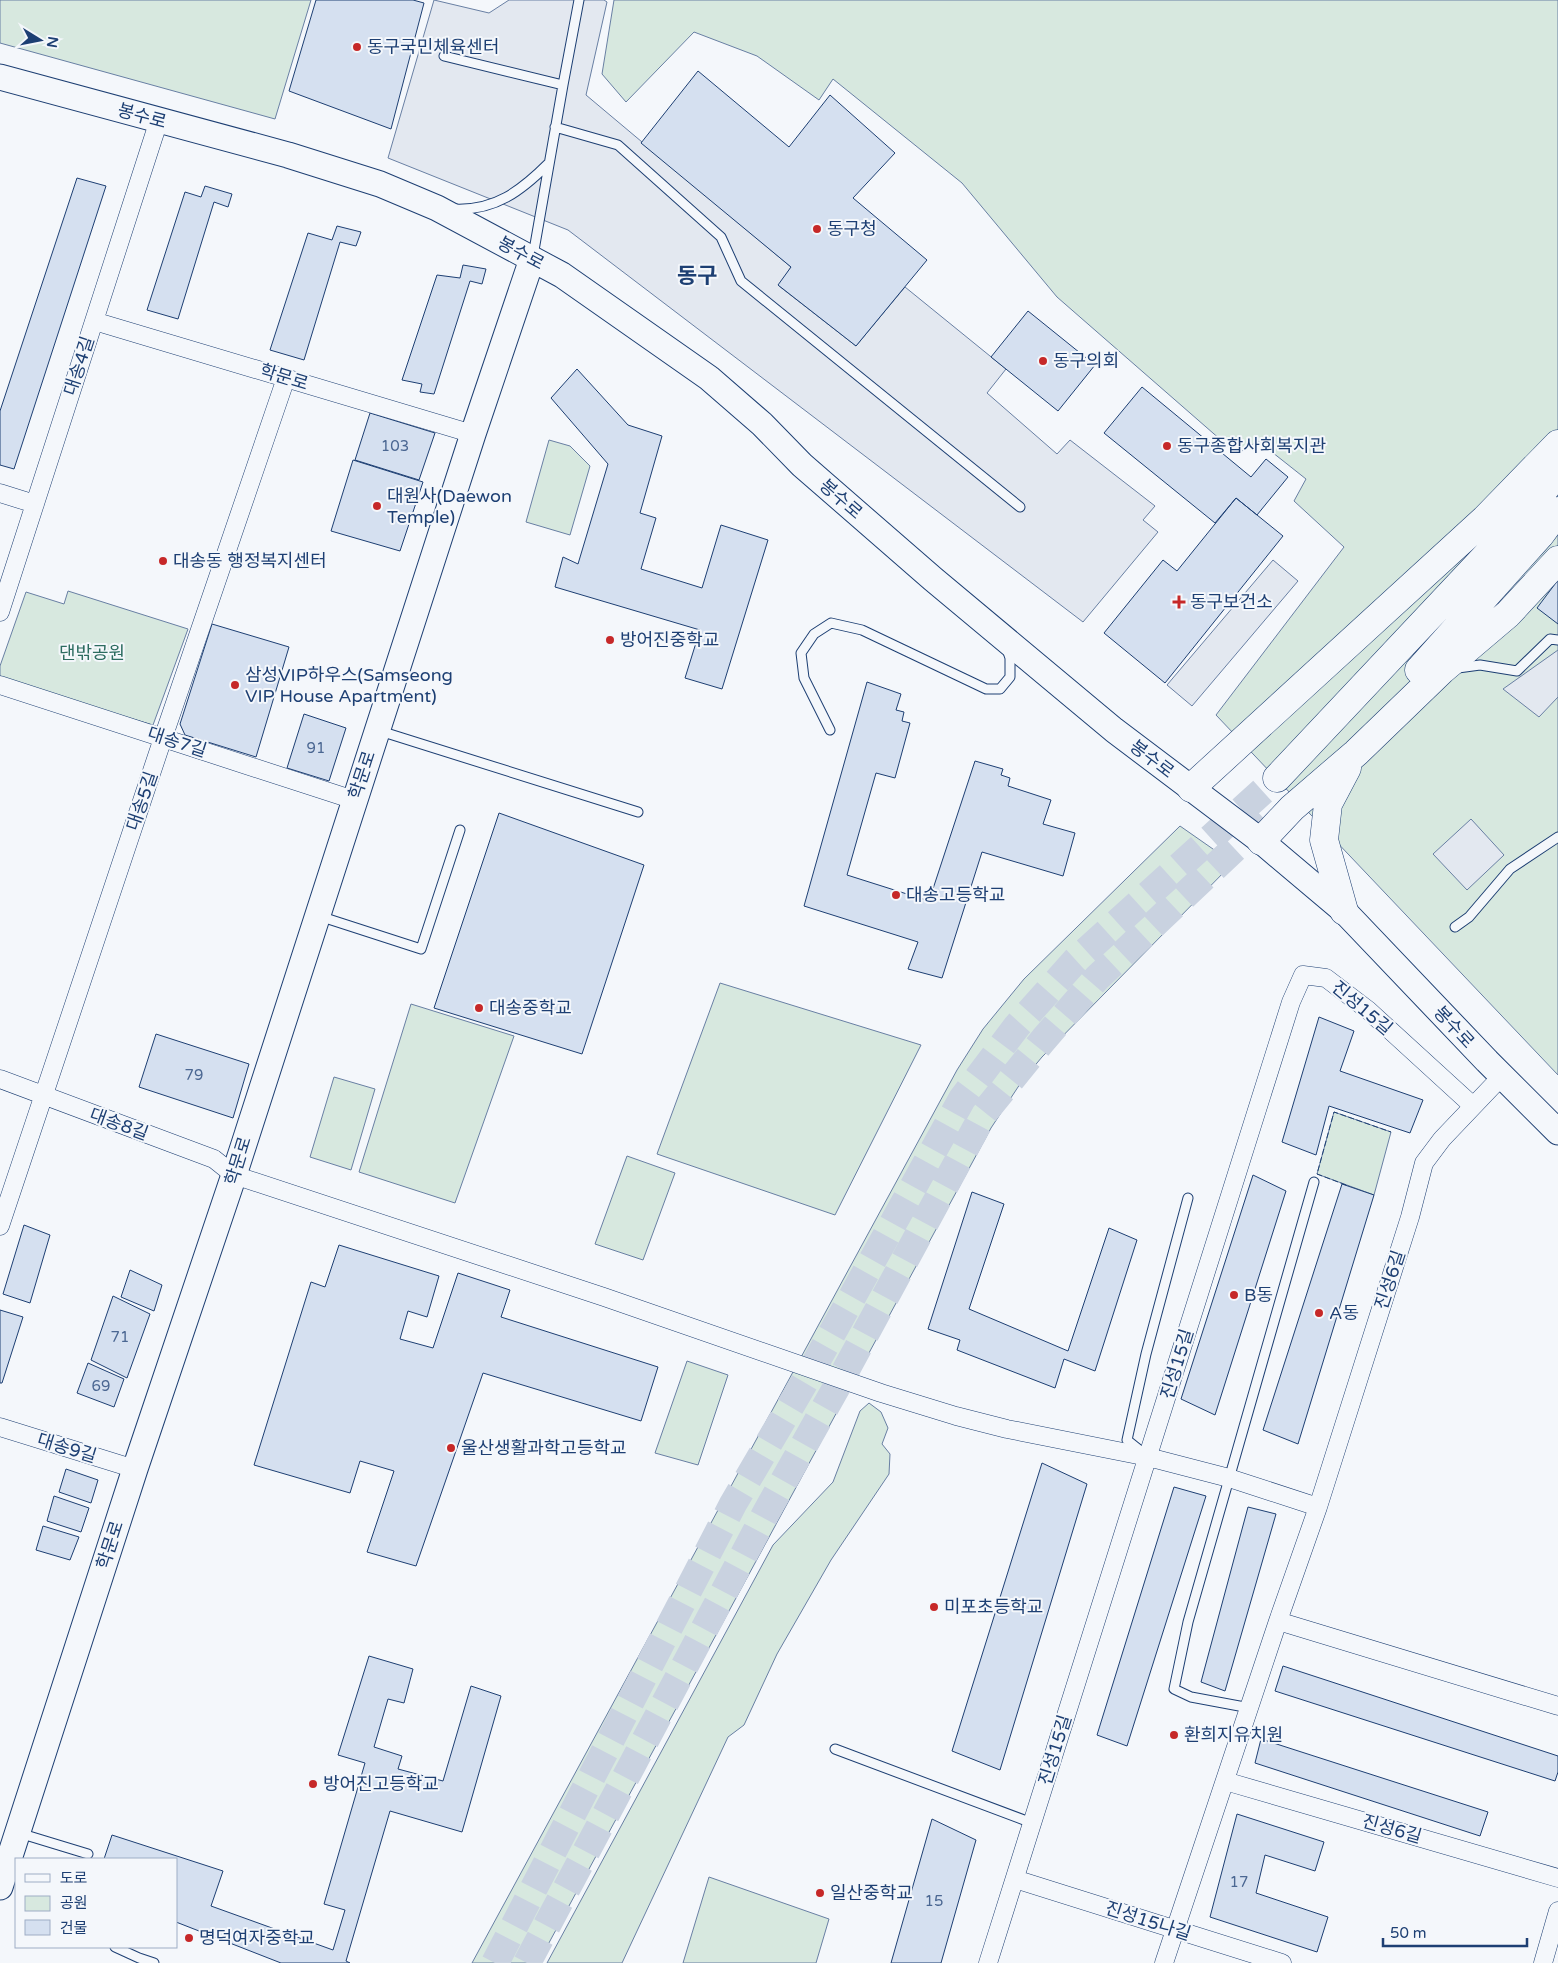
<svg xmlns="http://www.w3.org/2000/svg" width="1558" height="1963" font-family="'Varela Round','Noto Sans KR',sans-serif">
  <rect width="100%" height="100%" fill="#f4f7fb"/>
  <!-- green -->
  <path fill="#d7e8df" stroke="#687fa3" d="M0 0H311L275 119 0 43Z
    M614 0H1558V1075L1216 715 1344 547 1294 501 1306 479 1258 441 1237 454 1057 297 962 183 833 79 819 100 757 56 694 32 626 102 602 74Z
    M549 440 570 446 590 466 570 535 526 522Z
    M68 591 188 629 153 725 0 680V666L26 592 64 604Z
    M1180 826 1233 863 1042 1057 1022 1081 991 1128 538 1963H472L957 1070 983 1029 1024 979Z
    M720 983 921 1045 835 1215 657 1154Z
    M411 1004 514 1036 455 1203 359 1172Z
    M334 1077 375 1089 351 1170 310 1157Z
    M1334 1112 1391 1132 1374 1195 1317 1174Z
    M627 1156 675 1173 643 1260 595 1244Z
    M687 1361 728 1375 698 1465 655 1453Z
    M869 1403 881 1412 888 1428 882 1444 890 1454 889 1474 831 1560 777 1654 744 1725 728 1737 622 1963H547L773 1545 833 1482 860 1411Z
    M709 1877 829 1919 816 1963H683Z"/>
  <!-- parking -->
  <path fill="#e3e8f0" stroke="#687fa3" d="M434 0 489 13 509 0H604L607 2 586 95 791 267 779 286 856 346 905 287 1006 369 987 393 1057 454 1070 440 1155 506 1143 520 1158 532 1083 622 568 230 388 158Z
    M1273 560 1298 581 1192 706 1167 685Z
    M1558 650V697L1539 717 1503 689Z
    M1471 819 1504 855 1467 890 1433 854Z"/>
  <!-- building -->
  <path fill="#d5e0f0" stroke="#1d3f73" d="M316 0H413L424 3 391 129 289 91Z
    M698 71 789 147 830 95 895 153 853 198 927 260 856 346 778 285 791 267 641 143Z
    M77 178 106 186 14 469 0 465V411Z
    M205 186 232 194 228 207 214 202 178 319 147 310 185 192 201 197Z
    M337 226 361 232 356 246 340 242 304 360 270 350 308 233 332 240Z
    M463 265 486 269 482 284 470 281 434 394 420 392 422 384 402 380 437 275 460 278Z
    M1028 311 1095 365 1058 411 991 357Z
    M577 369 628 425 662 436 640 513 656 518 641 569 702 588 721 525 768 540 722 689 685 678 700 630 555 587 563 557 578 564 608 464 551 398Z
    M1142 387 1251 477 1266 459 1288 477 1257 515 1236 498 1215 523 1104 433Z
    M370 413 435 433 419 480 355 460Z
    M353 460 423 482 400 551 331 531Z
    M1236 498 1283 536 1165 683 1104 633 1163 560 1177 571Z
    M1558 580V624L1537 608Z
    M212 624 289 647 256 757 185 735 180 724Z
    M867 682 901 694 896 710 904 712 902 721 910 723 895 778 876 773 847 875 929 901 975 761 1003 769 1001 775 1010 778 1008 786 1051 800 1043 824 1075 833 1063 876 982 852 942 978 908 969 918 942 804 906Z
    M304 714 346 728 329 781 287 768Z
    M499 813 644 865 582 1054 434 1008Z
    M1319 1017 1354 1031 1340 1071 1423 1100 1410 1133 1329 1106 1316 1155 1282 1142Z
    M156 1034 249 1064 233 1118 139 1087Z
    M1253 1175 1286 1191 1215 1415 1181 1399Z
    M1342 1184 1374 1195 1298 1444 1263 1430Z
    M972 1192 1004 1204 969 1309 1068 1351 1109 1228 1137 1240 1095 1371 1064 1359 1055 1388 957 1350 960 1340 928 1329Z
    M24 1225 50 1235 30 1303 3 1294Z
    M339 1245 439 1276 427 1317 408 1311 400 1339 433 1348 458 1273 510 1290 501 1317 658 1367 641 1421 483 1373 416 1566 367 1552 394 1471 360 1461 350 1493 254 1465 311 1282 325 1287Z
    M130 1270 162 1285 154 1311 121 1297Z
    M113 1296 150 1314 127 1378 91 1360Z
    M0 1310 23 1317 2 1383H0Z
    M88 1363 124 1379 114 1407 77 1393Z
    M1042 1463 1087 1484 1000 1770 952 1751Z
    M66 1469 98 1480 91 1503 59 1492Z
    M1174 1487 1206 1496 1127 1746 1097 1735Z
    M54 1496 89 1508 81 1532 47 1521Z
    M1248 1507 1276 1514 1225 1691 1201 1682Z
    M43 1526 79 1537 70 1560 36 1550Z
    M369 1656 413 1669 404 1703 388 1699 374 1747 402 1756 398 1769 443 1781 471 1686 501 1696 462 1832 390 1811 346 1961 350 1963H281L176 1922V1859H104L112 1835 223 1871 211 1906 333 1950 345 1910 324 1904 365 1763 338 1755Z
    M1283 1666 1558 1756V1772L1555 1781 1275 1691Z
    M1261 1739 1488 1812 1480 1836 1255 1763Z
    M1237 1814 1324 1842 1315 1871 1265 1855 1256 1893 1328 1917 1317 1952 1210 1917Z
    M932 1819 976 1840 941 1963H891Z"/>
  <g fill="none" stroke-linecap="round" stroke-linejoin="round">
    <!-- highway-tunnel -->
    <path stroke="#c9d2e0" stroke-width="28" stroke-dasharray="28 14" stroke-linecap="butt" d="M495 1963 733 1504 811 1371 962 1099 1017 1026 1075 961 1277 778
      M527 1963 767 1511 840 1381 984 1113 1044 1039 1097 978 1268 817"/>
    <defs>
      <path id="lane" d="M444 56 563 85 533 256
        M563 85 579 0
        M555 127 618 145 721 237 741 281 1020 507
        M454 209C495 211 521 191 549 163
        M1458 668 1480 665 1517 671 1550 639 1558 640
        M830 730 804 678 801 653 814 634 831 623 862 630 986 689H1000L1010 677V658L1007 649
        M380 731 638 812
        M319 916 421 949 460 830
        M1455 927 1469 917 1510 869 1558 837
        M1142 1452 1127 1440 1146 1354 1188 1198
        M1250 1708 1191 1697 1174 1689 1188 1622 1314 1182
        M835 1749 1032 1823
        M19 1833 88 1854
        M115 1947 139 1958 154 1963"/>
      <path id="street" d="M94 321 473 434
        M0 493 35 504
        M0 612 159 120
        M0 685 354 800
        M0 1079 214 1159 234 1175 604 1297 881 1393 956 1416 1007 1429 1148 1457 1229 1478 1318 1507
        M0 1226 163 738 286 378
        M0 1427 135 1469
        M1278 1621 1558 1706
        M1225 1781 1558 1878
        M1015 1879 1282 1963
        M988 1963 1291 1002 1303 975 1326 978 1368 1010 1473 1106
        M1164 1963 1278 1621 1318 1507 1410 1217 1424 1163 1442 1139 1502 1076
        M1543 1963 1558 1911"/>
      <path id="secondary" d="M0 77 288 155 380 184 437 208 562 275 709 378 762 424 802 465 933 579 1114 730 1261 841 1344 911 1487 1061 1558 1132
        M0 1887 135 1469 234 1175 473 434 532 259"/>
      <path id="highway" d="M1419 670 1540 535 1558 511
        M1277 778 1519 521 1558 472
        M1191 788 1485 519 1558 444
        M1261 841 1292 808 1356 753 1442 670 1508 614 1558 560
        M1344 911 1324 840 1328 804 1347 768"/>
    </defs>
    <!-- lane casing -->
    <use href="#lane" stroke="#1d3f73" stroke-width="11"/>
    <!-- street casing -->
    <use href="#street" stroke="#1d3f73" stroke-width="19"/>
    <!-- secondary casing -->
    <use href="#secondary" stroke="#1d3f73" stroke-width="27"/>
    <!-- highway casing -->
    <use href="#highway" stroke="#1d3f73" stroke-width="29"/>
    <!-- lane -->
    <use href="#lane" stroke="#f4f7fb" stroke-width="9"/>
    <!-- street -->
    <use href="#street" stroke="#f4f7fb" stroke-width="18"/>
    <!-- secondary -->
    <use href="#secondary" stroke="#f4f7fb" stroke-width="25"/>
    <!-- highway -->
    <use href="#highway" stroke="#f4f7fb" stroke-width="28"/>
    <!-- fence -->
    <path stroke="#1d3f73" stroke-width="1" stroke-dasharray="6 2.5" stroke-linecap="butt" d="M1346 1185 1317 1174 1334 1112 1391 1132"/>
  </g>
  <!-- markers -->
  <g fill="#c62828" stroke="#f4f7fb" stroke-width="2">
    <circle cx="357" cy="47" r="5"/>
    <circle cx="817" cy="229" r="5"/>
    <circle cx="1043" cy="361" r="5"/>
    <circle cx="1167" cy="446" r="5"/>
    <circle cx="377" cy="506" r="5"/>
    <circle cx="163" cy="561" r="5"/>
    <path d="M1176.5 594.5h5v5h5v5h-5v5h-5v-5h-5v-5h5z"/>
    <circle cx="610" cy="640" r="5"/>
    <circle cx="235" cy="685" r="5"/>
    <circle cx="896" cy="895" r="5"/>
    <circle cx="479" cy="1008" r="5"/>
    <circle cx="1234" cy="1295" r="5"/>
    <circle cx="1319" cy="1313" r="5"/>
    <circle cx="451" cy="1448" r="5"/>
    <circle cx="934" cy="1607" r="5"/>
    <circle cx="1174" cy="1735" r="5"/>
    <circle cx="313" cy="1784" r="5"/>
    <circle cx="820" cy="1893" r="5"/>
    <circle cx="189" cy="1938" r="5"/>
  </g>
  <g text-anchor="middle" stroke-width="4" stroke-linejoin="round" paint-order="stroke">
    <!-- number labels -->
    <g font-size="15" fill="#4b6792">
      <text x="395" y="451">103</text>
      <text x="316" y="753">91</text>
      <text x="194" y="1080">79</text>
      <text x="120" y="1342">71</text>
      <text x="101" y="1391">69</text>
      <text x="1239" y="1887">17</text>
      <text x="934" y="1906">15</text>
    </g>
    <!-- poi labels -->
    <g font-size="18" fill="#1d3f73" stroke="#f4f7fb" text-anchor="start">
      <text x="367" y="53">동구국민체육센터</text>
      <text x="827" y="235">동구청</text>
      <text x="1053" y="367">동구의회</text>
      <text x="1177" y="452">동구종합사회복지관</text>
      <text x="387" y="502">대원사(Daewon<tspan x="387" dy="21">Temple)</tspan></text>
      <text x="173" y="567">대송동 행정복지센터</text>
      <text x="1190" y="608">동구보건소</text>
      <text x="620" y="646">방어진중학교</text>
      <text x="245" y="681">삼성VIP하우스(Samseong<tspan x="245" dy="21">VIP House Apartment)</tspan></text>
      <text x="906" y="901">대송고등학교</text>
      <text x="489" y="1014">대송중학교</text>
      <text x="1244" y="1301">B동</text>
      <text x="1329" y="1319">A동</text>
      <text x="461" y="1454">울산생활과학고등학교</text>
      <text x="944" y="1613">미포초등학교</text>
      <text x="1184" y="1741">환희지유치원</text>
      <text x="323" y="1790">방어진고등학교</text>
      <text x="830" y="1899">일산중학교</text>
      <text x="199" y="1944">명덕여자중학교</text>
    </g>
    <!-- street labels -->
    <g font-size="18" fill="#1d3f73" stroke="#f4f7fb">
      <text transform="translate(142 116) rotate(15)" y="6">봉수로</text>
      <text transform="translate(521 253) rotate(28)" y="6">봉수로</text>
      <text transform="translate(79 366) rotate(-72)" y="6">대송4길</text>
      <text transform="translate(284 377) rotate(17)" y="6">학문로</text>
      <text transform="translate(841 499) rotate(41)" y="6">봉수로</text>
      <text transform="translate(177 742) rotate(18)" y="6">대송7길</text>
      <text transform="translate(1152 759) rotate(37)" y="6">봉수로</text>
      <text transform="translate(362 775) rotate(-72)" y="6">학문로</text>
      <text transform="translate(142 801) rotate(-71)" y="6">대송5길</text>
      <text transform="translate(1362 1008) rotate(40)" y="6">진성15길</text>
      <text transform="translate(1454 1027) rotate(47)" y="6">봉수로</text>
      <text transform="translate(119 1124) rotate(20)" y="6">대송8길</text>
      <text transform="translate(238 1161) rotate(-73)" y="6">학문로</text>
      <text transform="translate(1390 1280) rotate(-72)" y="6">진성6길</text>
      <text transform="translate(1177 1364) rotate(-73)" y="6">진성15길</text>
      <text transform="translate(67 1448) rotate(17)" y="6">대송9길</text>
      <text transform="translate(110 1545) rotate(-72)" y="6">학문로</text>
      <text transform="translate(1055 1750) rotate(-73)" y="6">진성15길</text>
      <text transform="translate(1392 1829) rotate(16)" y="6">진성6길</text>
      <text transform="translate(1148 1921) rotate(18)" y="6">진성15나길</text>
    </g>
    <!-- park labels -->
    <g font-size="18" fill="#2c6c60" stroke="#f4f7fb">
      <text x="92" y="659">댄밖공원</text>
    </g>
    <!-- district labels -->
    <g font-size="22" font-weight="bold" fill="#1d3f73" stroke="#f4f7fb">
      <text x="697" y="283">동구</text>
    </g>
  </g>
  <!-- legend -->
  <rect x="15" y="1858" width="162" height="90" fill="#f4f7fb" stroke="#9eadc5"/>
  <rect x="25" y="1874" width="25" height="8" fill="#f4f7fb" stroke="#9eadc5"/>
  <text x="60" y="1883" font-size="15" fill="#1d3f73">도로</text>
  <rect x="25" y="1896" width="25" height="15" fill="#d7e8df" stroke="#9eadc5"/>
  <text x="60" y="1908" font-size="15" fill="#1d3f73">공원</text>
  <rect x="25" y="1920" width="25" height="15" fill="#d5e0f0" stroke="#9eadc5"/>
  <text x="60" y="1933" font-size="15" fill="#1d3f73">건물</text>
  <!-- north arrow -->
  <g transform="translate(40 40) rotate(100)" stroke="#f4f7fb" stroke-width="4" paint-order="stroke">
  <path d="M0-4L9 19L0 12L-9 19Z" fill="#1d3f73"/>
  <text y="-8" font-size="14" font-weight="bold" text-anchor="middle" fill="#1d3f73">N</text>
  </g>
  <!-- scale -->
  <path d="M1383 1938v8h144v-8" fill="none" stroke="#1d3f73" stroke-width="2.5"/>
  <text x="1390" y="1938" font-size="15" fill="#1d3f73" stroke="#f4f7fb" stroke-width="4" paint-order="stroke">50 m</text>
</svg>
